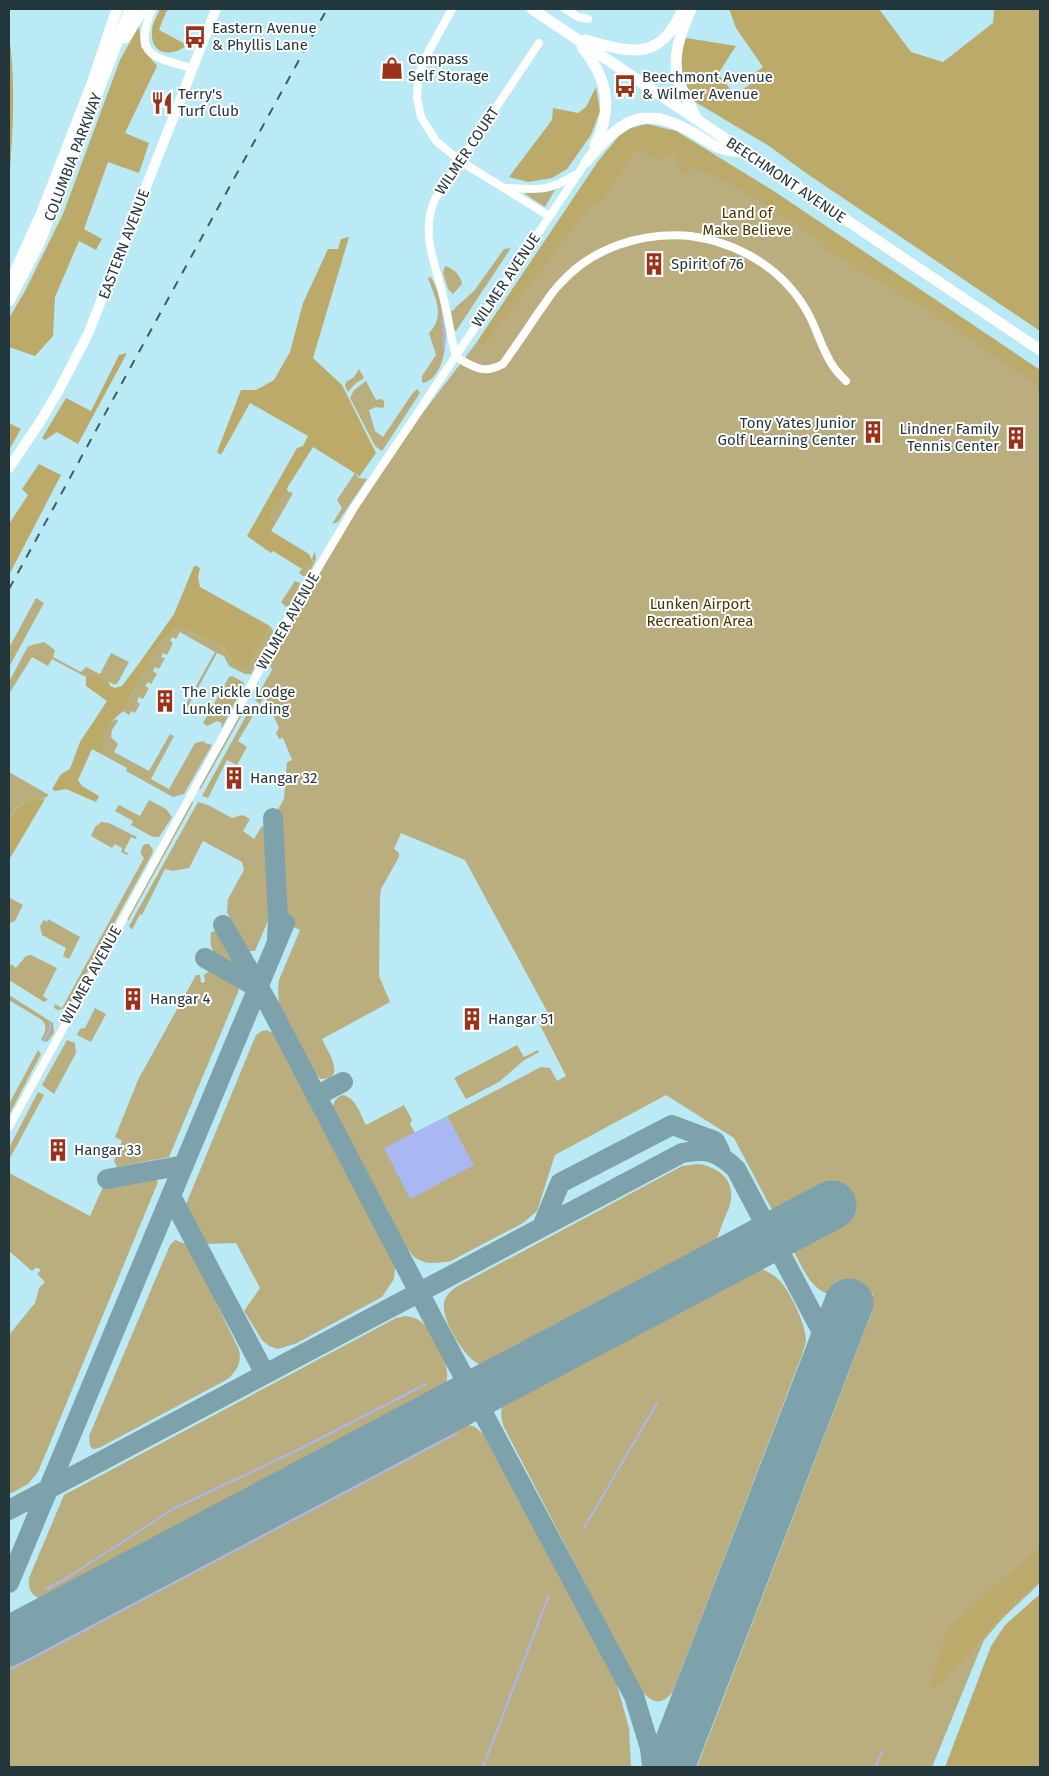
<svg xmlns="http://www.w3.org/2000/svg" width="1049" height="1776" font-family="'Fira Sans',sans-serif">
  <rect width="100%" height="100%" fill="#b9eaf6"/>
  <!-- green -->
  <path fill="#baad7e" d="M676 131 778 194 1040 370V1583L1002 1619 984 1640 932 1767H697L872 1312 867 1310 873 1294 837 1281 830 1295C810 1288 804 1270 794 1252L799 1241 840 1219 825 1190 783 1212H776L771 1208 734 1138 666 1095 555 1155 537 1211 523 1223 451 1261C438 1263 425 1266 413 1256 411 1253 408 1249 406 1247L333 1110C333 1102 335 1099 342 1095 356 1097 360 1114 366 1125L404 1105 412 1120 410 1124 415 1133 385 1148 473 1165 447 1116 541 1067 550 1068 557 1081 566 1076 539 1023 540 1018 548 1013 465 860 401 833 394 849 399 853V857L381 889 380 896 379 976 390 1002 322 1039C327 1051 348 1079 321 1079L314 1074 280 1010C279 1000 277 992 279 980L300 930 279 920 276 813 284 799 287 762 292 760 283 738 279 739 276 733 279 728 265 696 260 704 255 700 272 670 269 663 348 523 422 414 477 342 599 160Z
    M556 188 545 207 525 194V192Z
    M511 248 456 331 454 330 451 311 454 310 456 307 474 291 504 249Z
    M445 266C453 268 461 275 462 284L453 294 448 289 443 273Z
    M431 277 437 289 442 307 444 351 445 326C448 342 443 379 423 383L422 382V376L436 355 429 333C446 316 435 298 428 278Z
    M359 369 364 378 355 384 348 392 345 386 346 382 354 377Z
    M366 381 376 400 381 399 384 401V407L382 408 376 407 369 410 375 431 383 437 412 394 417 389 420 393 382 451 375 446 350 398 354 390Z
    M355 473 359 478 367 479 338 522 332 524 342 508 337 500Z
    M286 488 289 492 293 493 276 523 270 515Z
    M315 551 316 559 308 576H303L299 573 305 564 310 567 313 562 312 558Z
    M295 581 300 583C298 591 295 603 286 607L281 602Z
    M36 598 44 603 9 667V648Z
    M270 626 274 632 251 674H245L229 666 224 656 217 653 187 708 185 706 215 652 180 632 176 639 172 637 170 641 173 643 167 655 163 653 161 657 165 658 159 669 155 667 153 671 157 674 151 684 148 682 145 686 149 688 143 699 139 697 137 702 140 704 135 713 131 711 129 715 123 711 158 646 177 627 221 646 228 653 233 662 249 665Z
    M44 642 55 650 53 657 81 672 86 667 100 674 111 653 129 662 117 684H113C103 679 99 674 86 677L52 659 48 666 32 657 9 694V682L27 648 29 646Z
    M232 676 243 682 244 684 223 726 221 728 222 723 217 721 207 726 203 723 229 677Z
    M252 705 257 709 238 741 247 747 237 765 227 760 208 798 202 796Z
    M247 706 200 790 199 788 245 707Z
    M116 719 118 721 112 730 111 737 118 744 114 752 149 771 170 734 174 736 151 779 169 789 195 743 204 741 205 743 212 745 184 794 173 797 126 771 127 768 101 754C101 740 103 726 116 719Z
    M9 772 49 795C41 803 27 798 18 806 15 810 12 816 9 820Z
    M149 800 166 809 172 817 159 837H153L131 825 133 821 115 811 119 805 140 816Z
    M192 801 193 803 128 921 127 918Z
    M198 802 208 805 232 818 243 815 250 819 243 831 254 839 262 826 268 829 270 916 255 951H246L227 912 228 899 244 870 242 862 203 841 189 868 173 871 165 869 142 915 140 914 132 930 129 926Z
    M101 822 109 823 137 837 136 839 131 837 124 851 128 853 127 855 121 852 122 848 115 844 112 848 91 836 95 827Z
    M145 844H149L153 850 152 854 68 1007 58 1010 54 1008 55 1004 62 1008 144 858C139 853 140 849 145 844Z
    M10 898 23 905 15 921 10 923Z
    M48 919 80 937 69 959 63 956 66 948 42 935 40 926 44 920 47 922Z
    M217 931 225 937 238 960 236 966 233 967C217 958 208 953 211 932Z
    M31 955 57 968 43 996 48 1000 44 1002 9 980V967L11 964 16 968 26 956Z
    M212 969 230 979 239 990 169 1157 117 1167 114 1161 122 1141 115 1137 138 1080 196 975H200L201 983 205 982 204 975Z
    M9 995 53 1023 54 1033 47 1042 41 1040C45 1032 48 1027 42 1020L9 1000Z
    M95 1008 106 1014 91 1042 77 1035 80 1029 85 1028Z
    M267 1030 274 1034 391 1254 395 1269 394 1279 382 1297 297 1343 278 1349 269 1346 262 1340 244 1311 260 1288 236 1243 206 1244 186 1204 256 1035 262 1031Z
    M67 1040 75 1043 76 1053 54 1094 42 1085Z
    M517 1045 524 1057 538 1050 539 1052 523 1061 499 1082 466 1099 454 1078Z
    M38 1050 41 1054 9 1115V1104Z
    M38 1092 44 1095 9 1160V1148Z
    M698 1164C717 1167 734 1178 731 1200 730 1207 726 1215 723 1222 717 1238 716 1244 702 1255L496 1364 480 1365C464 1357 441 1320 444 1302 446 1295 451 1291 456 1287L682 1166Z
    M9 1173 90 1216 103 1187 155 1178 158 1182 38 1472 28 1484 12 1493 9 1492V1335L35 1303 39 1288 45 1282 37 1274 41 1270 38 1268H35L32 1271 9 1251Z
    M175 1240 186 1244 191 1251 239 1350C242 1363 237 1370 228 1379L99 1448 93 1449 90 1446 89 1436 170 1245Z
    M760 1269C767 1271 773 1274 778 1279 789 1289 806 1324 806 1340 806 1345 803 1350 802 1355L673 1691C661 1708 651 1702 640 1689L504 1427C500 1416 500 1409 505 1398L737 1274Z
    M406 1316C411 1317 416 1318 420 1321 432 1330 450 1364 447 1379 446 1386 441 1391 437 1395L52 1599C37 1601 27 1594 29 1578L64 1495 396 1318Z
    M463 1423 475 1427 483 1434 615 1678 629 1728 631 1767H9V1659L453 1424Z"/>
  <!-- forest -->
  <path fill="#bcaa6a" d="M160 9H169L166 12 159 30 187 45C172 58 150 55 152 31 152 24 157 16 160 9Z
    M729 9H879L911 52 943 62 993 23 994 9H1040V331L806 173 769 146 687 97 680 83V37L736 46 718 74 735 95 752 83 755 73 763 67 736 28Z
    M139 26 141 47 157 66 125 133 149 143 139 173 108 162 84 229 102 239 96 250 79 241 55 297 53 336 35 356 9 347V318L25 291 63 214 120 60Z
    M9 35C16 83 13 133 9 181Z
    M596 87 600 111 591 135 567 169 552 178 528 182 509 177 552 120 553 108 578 113 586 107Z
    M647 124 676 131 778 194 1040 370V387L927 310 823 248 825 244C783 217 740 184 692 167L687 174 680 173 677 157 671 152 659 160 648 155 642 149 633 153 602 201 592 204 572 230 484 345 477 342 599 160 619 136 631 128Z
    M349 237 313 358 342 385 376 453 359 477 358 475 313 447 270 515 276 523 271 531 309 554 313 562 310 567 305 564 302 569 273 551 271 553 247 536 297 448 303 446 308 436 250 403 221 455 217 452 241 390H256L274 380 290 352 303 303 328 249H338L341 239Z
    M127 353 78 444 57 432 45 440 42 438 66 398 91 411 119 355Z
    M9 423 21 429 9 450Z
    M39 464 61 475 9 575V524L28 495 22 489Z
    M194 566H197L200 568 198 578 200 587 270 626 249 665 244 668 233 662 228 653 221 646 177 627 158 646 123 711 113 720 104 732 101 754 92 749 78 780 82 786 99 796 96 802 66 789 55 791 52 789 61 774 70 769 80 742 107 701 86 686V677L94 675 108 680 110 686 115 688 122 686 140 662 174 614Z
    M45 799 9 860V820L19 805 28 801Z
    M1040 1547V1580L1005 1612 943 1682 934 1688H929L948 1628Z
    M1040 1594V1767H945L991 1646 1005 1625Z"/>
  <!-- water -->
  <path fill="#a9b7f2" d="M447 1116 474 1165 410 1199 384 1148Z"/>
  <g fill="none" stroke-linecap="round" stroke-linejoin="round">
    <!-- stream -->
    <path stroke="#a9b7f2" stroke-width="2" d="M442 307 444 326V349
      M44 1041 50 1029V1023
      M584 1528 657 1403
      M46 1589 67 1578 173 1509 300 1449 426 1384
      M9 1670 457 1433
      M483 1767 549 1595
      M876 1767 882 1751"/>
    <!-- taxiway -->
    <path stroke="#7ea2ac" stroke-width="20" d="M273 818 278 920 277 939
      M223 925 269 1005 433 1319 634 1696 650 1748 652 1767
      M205 958 258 988
      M316 1096 343 1082
      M107 1179 184 1165
      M171 1196 265 1374
      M542 1227 560 1183 672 1125 715 1141 720 1151
      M9 1510 682 1153C707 1148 717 1151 736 1169L831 1349
      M9 1583 285 923"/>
    <!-- runway -->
    <path stroke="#7ea2ac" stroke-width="49" d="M9 1641 832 1205
      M670 1767 849 1303"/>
    <!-- minor -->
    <path stroke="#fff" stroke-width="8" d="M152 9C133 55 152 57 191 68
      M452 9 423 62 418 78 417 98 421 117 436 141 460 161 549 216
      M565 9 578 17 588 19
      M505 188C538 189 545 193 575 175
      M690 236C740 243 786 270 810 317 818 333 823 352 833 366 836 371 841 376 846 381
      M456 357C451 337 448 316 443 296 435 261 420 234 435 199L539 43
      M456 357C474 367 483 375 503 364 515 347 527 330 538 313 545 304 551 293 559 285 592 247 642 232 691 236
      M9 1127 282 629 355 506 586 162"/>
    <!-- major -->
    <path stroke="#fff" stroke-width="10" d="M9 468 40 422 59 390 88 334 216 9"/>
    <!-- highway -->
    <path stroke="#fff" stroke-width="11" d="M532 9 1040 350
      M691 9C681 32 670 59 680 84 685 96 692 108 697 120
      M125 38 143 9
      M585 40C632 53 660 62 683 9
      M582 47C607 78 614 108 595 145
      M586 162C619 123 639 103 690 131 700 136 710 144 720 148 726 150 733 151 739 152
      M9 285 42 212 92 84 117 9
      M9 301 39 244 130 9"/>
    <!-- rail -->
    <path stroke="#425b62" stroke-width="2" stroke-dasharray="9 9" stroke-linecap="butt" d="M9 589 327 9"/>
  </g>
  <!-- icons -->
  <defs>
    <symbol id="bus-bare" viewBox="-9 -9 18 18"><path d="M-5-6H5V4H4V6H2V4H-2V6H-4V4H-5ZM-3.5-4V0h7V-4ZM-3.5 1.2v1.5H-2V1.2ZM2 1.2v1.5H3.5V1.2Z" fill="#9a321a" stroke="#fff" stroke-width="2.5" paint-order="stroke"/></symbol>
    <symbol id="shop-bare" viewBox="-9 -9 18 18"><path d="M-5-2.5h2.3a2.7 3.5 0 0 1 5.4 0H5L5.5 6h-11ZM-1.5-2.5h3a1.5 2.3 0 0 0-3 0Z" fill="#9a321a" stroke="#fff" stroke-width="2.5" paint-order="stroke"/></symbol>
    <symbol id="restaurant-bare" viewBox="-9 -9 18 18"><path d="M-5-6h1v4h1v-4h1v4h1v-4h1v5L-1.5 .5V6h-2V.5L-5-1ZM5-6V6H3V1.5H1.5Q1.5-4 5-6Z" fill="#9a321a" stroke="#fff" stroke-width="2.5" paint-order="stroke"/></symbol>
    <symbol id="building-bare" viewBox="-9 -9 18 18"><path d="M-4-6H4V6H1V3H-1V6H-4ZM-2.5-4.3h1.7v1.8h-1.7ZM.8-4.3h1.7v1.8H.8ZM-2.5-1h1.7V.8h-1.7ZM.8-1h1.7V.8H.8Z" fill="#9a321a" stroke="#fff" stroke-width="2.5" paint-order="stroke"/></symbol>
  </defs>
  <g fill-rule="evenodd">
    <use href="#bus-bare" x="179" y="21" width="32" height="32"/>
    <use href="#shop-bare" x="376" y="52" width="32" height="32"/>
    <use href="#bus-bare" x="609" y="70" width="32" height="32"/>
    <use href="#restaurant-bare" x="146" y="87" width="32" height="32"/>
    <use href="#building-bare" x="638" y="248" width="32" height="32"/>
    <use href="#building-bare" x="857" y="416" width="32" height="32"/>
    <use href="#building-bare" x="1000" y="422" width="32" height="32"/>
    <use href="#building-bare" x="149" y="685" width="32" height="32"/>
    <use href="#building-bare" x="218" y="762" width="32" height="32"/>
    <use href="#building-bare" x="117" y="983" width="32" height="32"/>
    <use href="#building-bare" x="456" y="1003" width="32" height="32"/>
    <use href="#building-bare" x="42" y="1134" width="32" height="32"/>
  </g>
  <g text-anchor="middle" stroke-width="4" stroke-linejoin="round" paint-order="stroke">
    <!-- poi labels -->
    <g font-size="15" fill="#23363b" stroke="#fff" text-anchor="start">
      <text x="212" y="33">Eastern Avenue<tspan x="212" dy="17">&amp; Phyllis Lane</tspan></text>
      <text x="408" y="64">Compass<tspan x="408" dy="17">Self Storage</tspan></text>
      <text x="642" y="82">Beechmont Avenue<tspan x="642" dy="17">&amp; Wilmer Avenue</tspan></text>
      <text x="178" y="99">Terry's<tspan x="178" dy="17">Turf Club</tspan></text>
      <text x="671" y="269">Spirit of 76</text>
      <text x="856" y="428" text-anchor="end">Tony Yates Junior<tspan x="856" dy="17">Golf Learning Center</tspan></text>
      <text x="999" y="434" text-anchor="end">Lindner Family<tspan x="999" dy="17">Tennis Center</tspan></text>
      <text x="182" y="697">The Pickle Lodge<tspan x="182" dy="17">Lunken Landing</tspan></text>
      <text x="250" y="783">Hangar 32</text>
      <text x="150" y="1004">Hangar 4</text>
      <text x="488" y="1024">Hangar 51</text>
      <text x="74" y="1155">Hangar 33</text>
    </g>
    <!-- street labels -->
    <g font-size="15" fill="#23363b" stroke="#fff">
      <text transform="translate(467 151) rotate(-56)" y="5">WILMER COURT</text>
      <text transform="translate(73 157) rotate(-69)" y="5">COLUMBIA PARKWAY</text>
      <text transform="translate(786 180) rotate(34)" y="5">BEECHMONT AVENUE</text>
      <text transform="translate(124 244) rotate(-69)" y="5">EASTERN AVENUE</text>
      <text transform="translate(506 280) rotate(-56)" y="5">WILMER AVENUE</text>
      <text transform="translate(288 621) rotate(-60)" y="5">WILMER AVENUE</text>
      <text transform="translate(91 975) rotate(-61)" y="5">WILMER AVENUE</text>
    </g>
    <!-- park labels -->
    <g font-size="15" fill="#443700" stroke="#fff">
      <text x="747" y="218">Land of<tspan x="747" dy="17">Make Believe</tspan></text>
      <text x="700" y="609">Lunken Airport<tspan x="700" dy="17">Recreation Area</tspan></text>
    </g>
  </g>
  <!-- border -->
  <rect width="1049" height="1776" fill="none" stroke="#23363b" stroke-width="20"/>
</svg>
